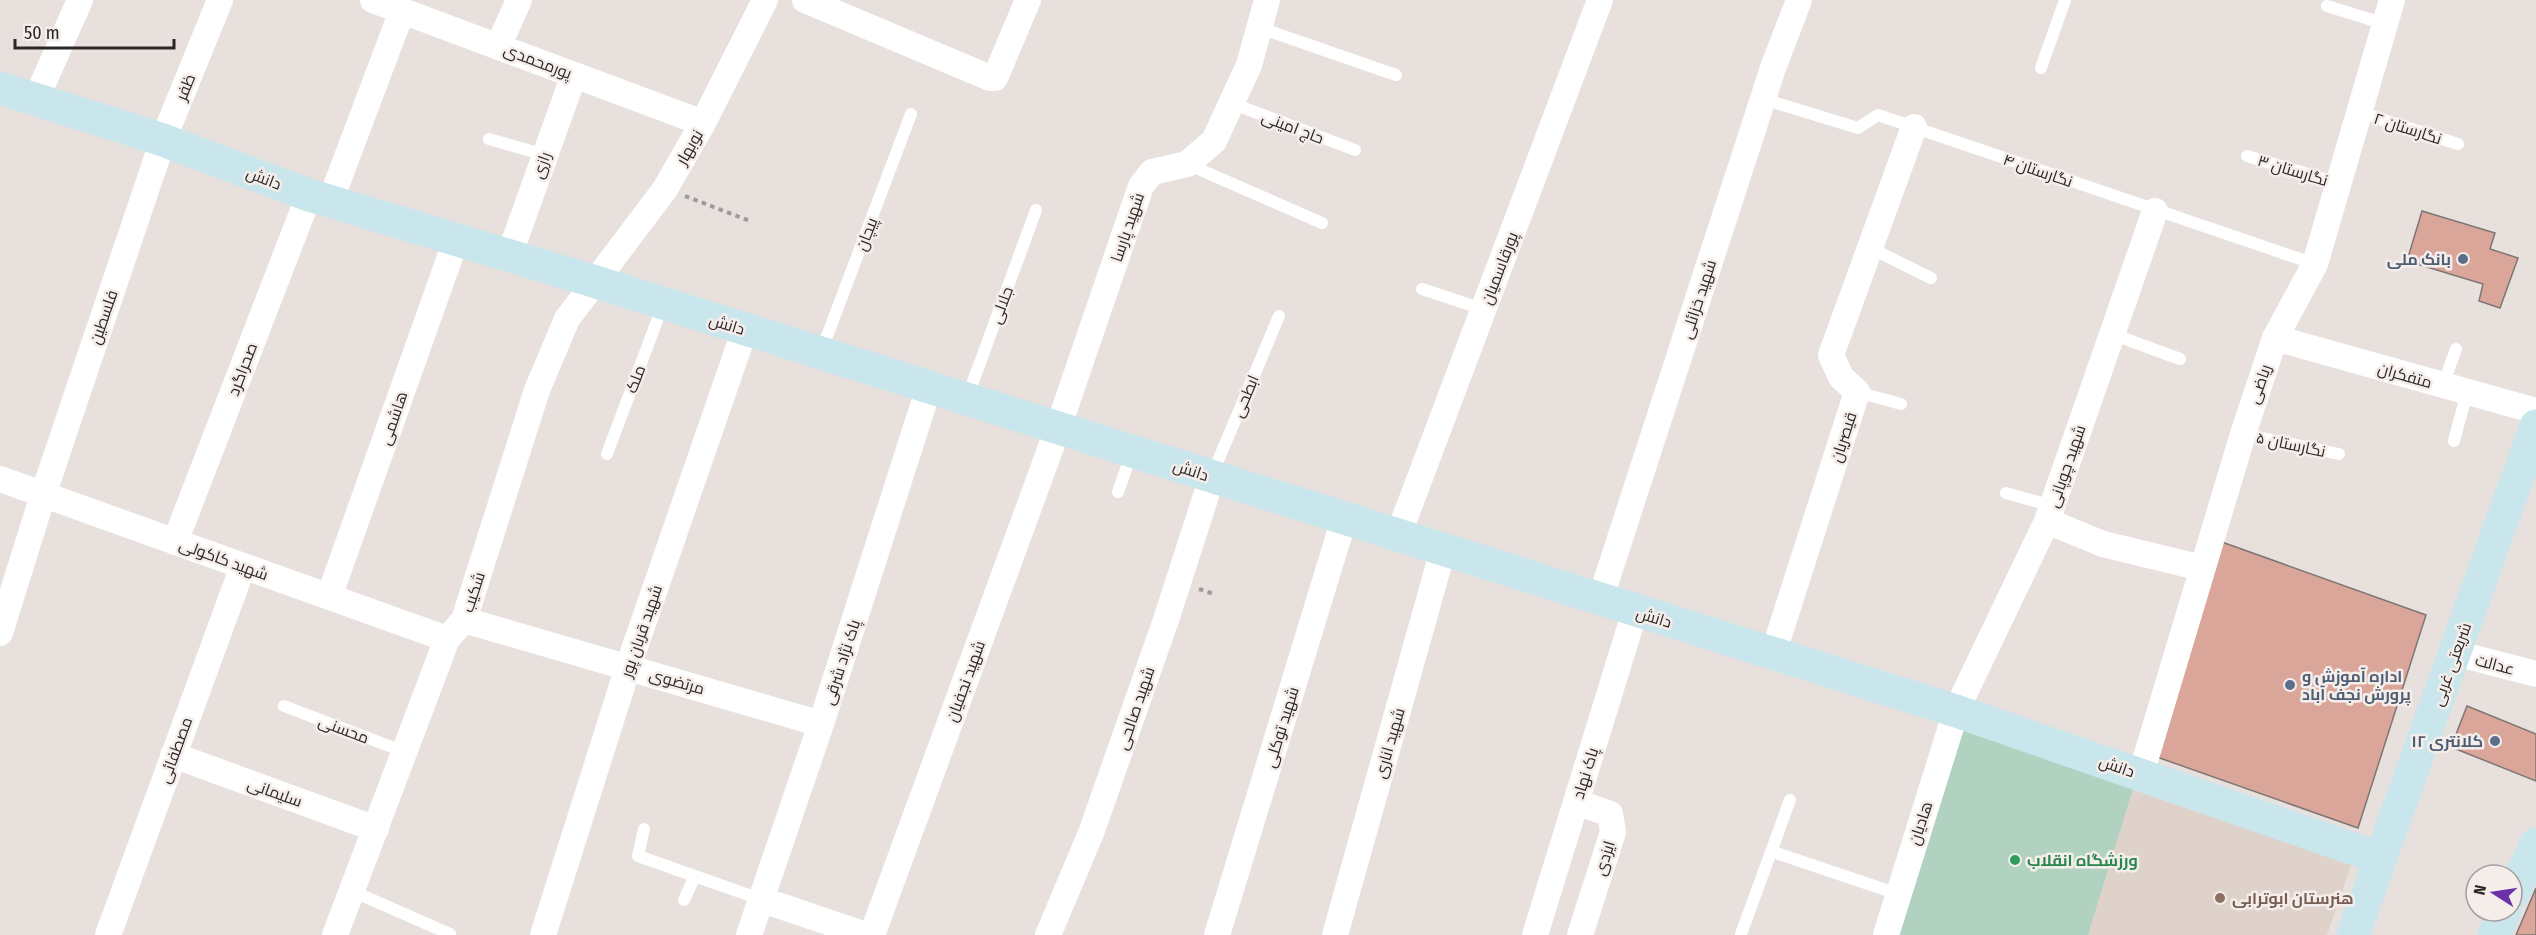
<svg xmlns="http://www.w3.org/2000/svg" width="2536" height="935" font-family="'Fira Sans Condensed',Cairo,sans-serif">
  <rect width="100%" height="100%" fill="#e7e0dd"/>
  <!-- built -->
  <path fill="#dfd2cb" d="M2134 786 2353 860 2327 935H2088Z"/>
  <!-- green -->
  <path fill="#b1d2c1" d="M1960 727 2134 786 2088 935H1896Z"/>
  <!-- building -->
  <path fill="#daa69a" stroke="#7d7675" stroke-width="1.5" d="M2422 211 2495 233 2490 249 2518 258 2500 308 2479 301 2483 284 2407 261Z
    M2219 541 2426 615 2358 828 2154 756Z
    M2467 706 2536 734V781L2451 747Z
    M2536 888V935H2516Z"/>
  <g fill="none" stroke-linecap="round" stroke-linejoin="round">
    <!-- path -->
    <path stroke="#9f9997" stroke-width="4" stroke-dasharray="4.5 4.5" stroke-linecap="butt" d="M685 196 750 221
      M1199 589 1214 594"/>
    <!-- lane -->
    <path stroke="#fff" stroke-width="12" d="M2327 6 2385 24
      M1260 28 1396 75
      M2041 68 2065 0
      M1763 99 1858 128 1878 115 2315 264
      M1231 103 1355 150
      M2359 112 2458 144
      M489 139 545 155
      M2247 156 2338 183
      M1187 164 1322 223
      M1870 248 1931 278
      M1422 289 1483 309
      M2112 334 2180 359
      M821 352 911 114
      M2443 385 2456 349
      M1857 392 1901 404
      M967 398 1036 210
      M2243 434 2339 454
      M2454 441 2467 392
      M607 454 663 305
      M1212 475 1279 316
      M1118 492 1132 452
      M2006 493 2052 506
      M284 706 405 752
      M644 829 638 856 763 900
      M1773 852 1898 894
      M352 891 450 934
      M684 900 695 876
      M1741 934 1790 800"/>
    <!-- street -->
    <path stroke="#fff" stroke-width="26" d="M373 0 703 123
      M805 0 990 78H995L1028 0
      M498 47 519 0
      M36 99 80 0
      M330 202 402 11
      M509 256 574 75
      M2275 338 2536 411
      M0 479 447 639
      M2047 521 2103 544 2202 568
      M1398 536 1600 0
      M175 542 309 195
      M329 597 456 240
      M1600 600 1773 68 1799 0
      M464 620 821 724
      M0 633 43 495 163 140 220 0
      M2455 653 2536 674
      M1773 654 1857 392 1841 377 1831 355 1914 127
      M173 755 376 829
      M2141 774 2243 434 2275 338 2315 264 2392 0
      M1576 802 1610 814 1613 832 1580 935
      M763 900 866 935
      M108 935 243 566
      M335 935 447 639 464 620 537 390 567 319 665 189 703 123 765 0
      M543 935 628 667 745 329
      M749 935 821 724 929 387
      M872 935 1058 428 1141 186 1152 172 1187 164 1214 141 1249 65 1267 0
      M1048 935 1091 833 1166 620 1212 477
      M1217 935 1344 519
      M1335 935 1443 550
      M1535 935 1635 611
      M1886 935 1956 711 2047 521 2155 211"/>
    <!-- secondary -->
    <path stroke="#c9e6ed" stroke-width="33" d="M0 88 163 140 309 195 593 281 1956 711 2380 858
      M2512 895 2536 844
      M2353 935 2536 426
      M2494 935 2505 911"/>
  </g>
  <!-- markers -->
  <g fill="#5c6f8a" stroke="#f4edea" stroke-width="2">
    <circle cx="2463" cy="259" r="6"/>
    <circle cx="2290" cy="685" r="6"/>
    <circle cx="2495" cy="741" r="6"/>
  </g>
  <circle fill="#2e9e5b" stroke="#f4edea" stroke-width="2" cx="2015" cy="860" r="6"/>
  <circle fill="#8d6e63" stroke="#f4edea" stroke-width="2" cx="2220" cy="898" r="6"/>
  <g text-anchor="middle" stroke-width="5" stroke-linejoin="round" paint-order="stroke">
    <!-- street labels -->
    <g font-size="16" fill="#2a2726" stroke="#f4edea">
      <text transform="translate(538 61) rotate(21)" y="6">پورمحمدی</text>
      <text transform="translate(185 87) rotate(-68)" y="6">ظفر</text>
      <text transform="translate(1293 127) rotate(21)" y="6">حاج امینی</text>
      <text transform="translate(2408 128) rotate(18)" y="6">نگارستان ۲</text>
      <text transform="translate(689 147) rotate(-60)" y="6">نوبهار</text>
      <text transform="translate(541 165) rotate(-70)" y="6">رازی</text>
      <text transform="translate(2038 170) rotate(19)" y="6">نگارستان ۴</text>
      <text transform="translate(2293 170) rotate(17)" y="6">نگارستان ۳</text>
      <text transform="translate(264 178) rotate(21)" y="6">دانش</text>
      <text transform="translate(1127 227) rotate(-71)" y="6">شهید پارسا</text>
      <text transform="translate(866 234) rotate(-69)" y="6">پیچان</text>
      <text transform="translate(1499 268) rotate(-69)" y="6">پورقاسمیان</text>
      <text transform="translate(1698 299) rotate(-72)" y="6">شهید خزائلی</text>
      <text transform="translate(1001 305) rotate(-70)" y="6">جلالی</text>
      <text transform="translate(103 317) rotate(-71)" y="6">فلسطین</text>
      <text transform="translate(727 324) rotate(17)" y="6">دانش</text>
      <text transform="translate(242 369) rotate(-69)" y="6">صحراگرد</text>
      <text transform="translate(2405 375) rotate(16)" y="6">متفکران</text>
      <text transform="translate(635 379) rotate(-69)" y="6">ملک</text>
      <text transform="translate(2259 384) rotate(-71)" y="6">ریاضی</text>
      <text transform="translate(1245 396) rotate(-67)" y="6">ابطحی</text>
      <text transform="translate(393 418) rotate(-71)" y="6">هاشمی</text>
      <text transform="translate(1843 437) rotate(-72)" y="6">قیصریان</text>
      <text transform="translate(2291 444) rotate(12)" y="6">نگارستان ۵</text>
      <text transform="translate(2066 466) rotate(-71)" y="6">شهید چوپانی</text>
      <text transform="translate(1191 470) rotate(18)" y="6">دانش</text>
      <text transform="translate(224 559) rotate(20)" y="6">شهید کاکولی</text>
      <text transform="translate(473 592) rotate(-72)" y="6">شکیب</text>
      <text transform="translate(1654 617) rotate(17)" y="6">دانش</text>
      <text transform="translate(641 631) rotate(-71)" y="6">شهید قربان پور</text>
      <text transform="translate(841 662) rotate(-72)" y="6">پاک نژاد شرقی</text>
      <text transform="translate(2451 664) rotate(-70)" y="6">شریعتی غربی</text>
      <text transform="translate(2495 664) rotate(15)" y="6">عدالت</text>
      <text transform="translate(677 681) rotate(16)" y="6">مرتضوی</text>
      <text transform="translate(965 681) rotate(-70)" y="6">شهید نجفیان</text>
      <text transform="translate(1135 708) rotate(-71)" y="6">شهید صالحی</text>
      <text transform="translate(1281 727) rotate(-73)" y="6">شهید توکلی</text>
      <text transform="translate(344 729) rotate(21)" y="6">محسنی</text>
      <text transform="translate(1389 743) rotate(-74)" y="6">شهید اناری</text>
      <text transform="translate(175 750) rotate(-70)" y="6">مصطفائی</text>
      <text transform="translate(2117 766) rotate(19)" y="6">دانش</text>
      <text transform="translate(1585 773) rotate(-73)" y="6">پاک نهاد</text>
      <text transform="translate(275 792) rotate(20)" y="6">سلیمانی</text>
      <text transform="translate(1920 823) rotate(-72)" y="6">هادیان</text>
      <text transform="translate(1604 858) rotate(-73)" y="6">ایزدی</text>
    </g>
    <!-- service labels -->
    <g font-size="16" font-weight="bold" fill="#4e5e75" stroke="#f4edea" text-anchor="end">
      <text x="2451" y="265">بانک ملی</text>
      <text x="2302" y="682" text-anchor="start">اداره آموزش و<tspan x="2302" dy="18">پرورش نجف آباد</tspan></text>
      <text x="2483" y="747">کلانتری ۱۲</text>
    </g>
    <!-- leisure labels -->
    <g font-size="16" font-weight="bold" fill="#27864d" stroke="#f4edea" text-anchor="start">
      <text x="2027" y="866">ورزشگاه انقلاب</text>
    </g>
    <!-- education labels -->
    <g font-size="16" font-weight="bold" fill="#785e54" stroke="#f4edea" text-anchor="start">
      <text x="2232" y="904">هنرستان ابوترابی</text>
    </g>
  </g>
  <!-- north arrow -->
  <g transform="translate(2494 893) rotate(282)"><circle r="28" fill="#f4edea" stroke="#a39e9c" stroke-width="1.5"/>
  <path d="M0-4.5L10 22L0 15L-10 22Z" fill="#6b31a7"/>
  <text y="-9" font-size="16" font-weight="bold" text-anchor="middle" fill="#2a2726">N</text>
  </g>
  <!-- scale -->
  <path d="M15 39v9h159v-9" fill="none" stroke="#2a2726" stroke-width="3"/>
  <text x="24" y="39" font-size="18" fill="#2a2726" stroke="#f4edea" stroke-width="4.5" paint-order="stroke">50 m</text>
</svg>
